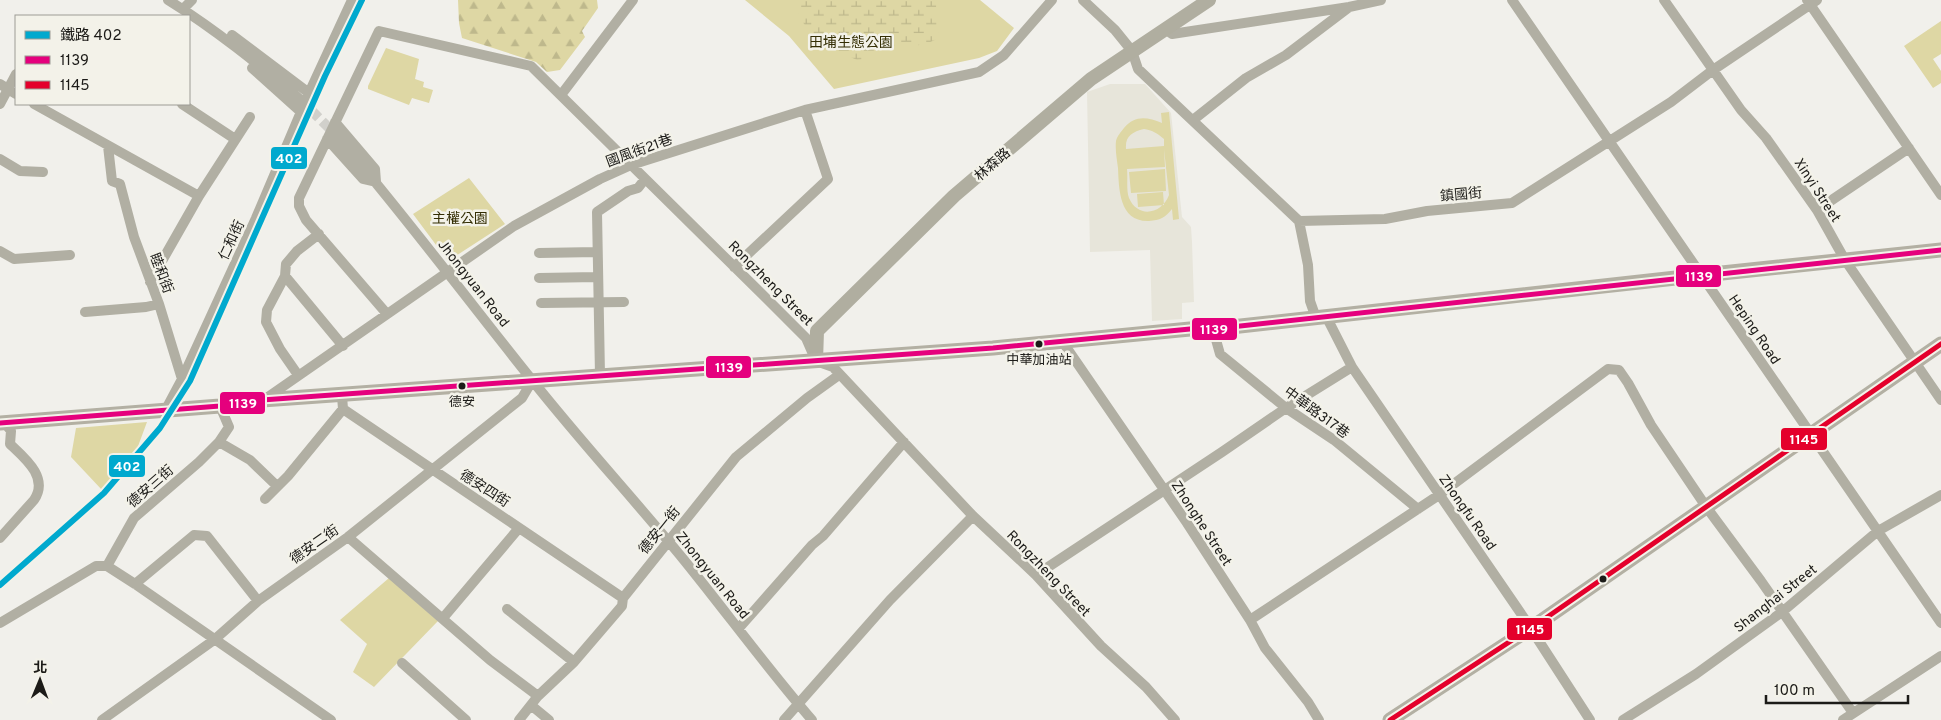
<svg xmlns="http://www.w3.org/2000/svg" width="1941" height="720" font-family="Overpass,'Noto Sans TC',sans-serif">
  <defs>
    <pattern id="forest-firs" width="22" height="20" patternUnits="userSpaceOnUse" patternTransform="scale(1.25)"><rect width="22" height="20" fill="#ded7a4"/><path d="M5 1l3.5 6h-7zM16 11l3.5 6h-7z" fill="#beb88c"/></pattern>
    <pattern id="wetland-marsh" width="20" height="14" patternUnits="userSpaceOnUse" patternTransform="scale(1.25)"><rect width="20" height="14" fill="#ded7a4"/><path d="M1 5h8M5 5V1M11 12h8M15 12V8" fill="none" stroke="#beb88c"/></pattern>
  </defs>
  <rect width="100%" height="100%" fill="#f1f0eb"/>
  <!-- built -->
  <path fill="#e7e5da" d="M1110 84H1145L1171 113 1182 217 1191 227 1192 242 1194 302 1182 303V319L1152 321 1150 250 1090 252 1087 92Z"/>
  <!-- green -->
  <path fill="#ded7a4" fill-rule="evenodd" d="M745 0H980L1014 28 997 51 979 58 834 89 789 36Z
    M1941 21V54L1933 59 1941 71V83L1933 88 1904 46Z
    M386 48 419 59 415 79 424 82 423 87 433 90 429 103 412 98 409 105 368 89V86Z
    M1169 112 1179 219 1173 220 1172 209C1165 218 1160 220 1149 221 1119 222 1119 189 1118 168 1117 160 1115 150 1116 141 1117 136 1121 132 1124 128 1135 115 1147 117 1162 123L1161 113ZM1144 129C1152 130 1157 133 1164 139V146L1126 149C1125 136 1132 132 1144 129ZM1164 149 1169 195C1162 214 1138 219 1129 198 1126 190 1128 178 1127 169L1165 167Z
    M1165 169 1166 191 1131 193 1129 172Z
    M469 178 505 224 448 261 413 214Z
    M1163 192 1164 205 1138 207 1137 194Z
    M147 422 137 449 102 490 71 457 76 428Z
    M389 578 438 621 374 687 353 672 367 644 340 620Z"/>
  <!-- forest -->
  <path fill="url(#forest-firs)" d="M458 0H597L598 8 582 31 585 37 560 70 547 72 536 62 462 38 459 23Z"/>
  <!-- wetland -->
  <path fill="url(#wetland-marsh)" d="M796 0H936L937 2 935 13 939 27 937 39C923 46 914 47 899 43L871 58 857 60 821 44 804 24 795 6Z"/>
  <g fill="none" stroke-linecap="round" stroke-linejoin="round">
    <!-- street-tunnel -->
    <path stroke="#d1d0cb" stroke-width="10" stroke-dasharray="10 5" stroke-linecap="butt" d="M301 100 335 134"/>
    <!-- street -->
    <path stroke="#b1afa3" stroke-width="10" d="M168 0C215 29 258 64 301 100
      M1083 0 1115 30 1132 51 1138 69 1299 221 1308 265 1310 301 1316 318
      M1512 0C1655 208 1798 416 1941 623
      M1664 0 1741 110 1766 138 1817 210 1845 260 1941 400
      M1807 0 1941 195
      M183 9 192 0
      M1165 29 1172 34 1349 7 1381 0
      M232 35 309 93
      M252 68 301 112
      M0 84 16 94
      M561 95 633 0
      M0 104 16 74
      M34 104 199 196
      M182 104 235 139
      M1193 120 1246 78 1286 55 1348 8
      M335 134C404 214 466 298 532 380 581 442 634 499 684 560 727 613 767 668 812 720
      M327 139 363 179 376 182 375 169 335 122
      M108 146 112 181 120 184 134 237 159 304 182 379 166 409
      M0 159 20 171 43 172
      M1817 210 1909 148
      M1299 221 1385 219 1427 211 1512 203 1671 102 1713 70 1817 0
      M0 251 14 259 70 255
      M539 253 597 252
      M734 267 828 179 805 110
      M285 276 343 346
      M539 278 597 277
      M150 282 199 196 250 117
      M541 303 624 302
      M85 312 146 307 159 304
      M387 314 306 220 299 206V198L379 31 531 66 768 300 806 338 816 361 833 367 973 516 1036 575 1101 646 1146 687 1175 720
      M1327 318 1352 367 1524 618 1590 720
      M1213 329 1220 354 1286 408 1334 440 1418 509
      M1062 341 1187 523 1250 620 1265 648 1308 702 1319 720
      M298 375 280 349 266 322 267 310 285 276 286 264 297 251 319 234
      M600 375 597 212 628 191 638 188 645 179
      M182 379 256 218 309 93 352 0
      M342 396 343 409 623 598
      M265 399 514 226 600 179 631 165 805 110 979 72 1004 55 1052 0
      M219 442 250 460 277 486
      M265 499 288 476 343 409
      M348 537 490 660 538 696
      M0 538 34 500C49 478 26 459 10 444L11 431 4 422
      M107 566 135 584 331 720
      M1036 575 1222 452 1286 408 1352 367
      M135 584 194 535 207 536 258 601
      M507 609 574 662
      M443 618 519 528
      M1250 620 1439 495 1608 369 1619 370 1628 383 1651 425 1707 508 1761 581 1853 713
      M0 623 96 566H107L134 518 199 462 219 442 229 427 220 406
      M739 628 812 545 823 536 904 442
      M402 663 466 720
      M532 706 549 720
      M102 720 214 640 258 601 348 537 522 398 532 381
      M519 720 538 696 574 662 622 606 623 598 736 457 807 398 839 375
      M784 720 890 600 973 516
      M1623 720 1696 674 1782 612 1878 531 1941 495
      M1843 720 1941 656"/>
    <!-- secondary -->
    <path stroke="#b0aea0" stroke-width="14" d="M816 361 817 331 954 196 1091 79 1209 0"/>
    <!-- primary -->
    <path stroke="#b3b0a3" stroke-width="15" d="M0 423 220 406 262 400 993 348 1190 329H1213L1703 275 1941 250
      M1390 720 1543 620 1941 344"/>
    <defs>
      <path id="bus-1" d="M0 423 220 406 262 400 993 348 1190 329H1213L1941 250"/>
      <path id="bus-2" d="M1390 720 1543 620 1941 344"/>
    </defs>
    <!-- bus-1 casing -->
    <use href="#bus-1" stroke="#f3f2e9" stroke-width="9"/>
    <!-- bus-2 casing -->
    <use href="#bus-2" stroke="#f3f2e9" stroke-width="9"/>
    <!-- bus-1 -->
    <use href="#bus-1" stroke="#e5007d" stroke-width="5"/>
    <!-- bus-2 -->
    <use href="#bus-2" stroke="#e4002b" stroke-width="5"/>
    <defs>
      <path id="rail-1" d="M0 585 104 493 160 428 190 381 325 76 362 0"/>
    </defs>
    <!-- rail-1 casing -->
    <use href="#rail-1" stroke="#f3f2e9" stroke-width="10"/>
    <!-- rail-1 -->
    <use href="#rail-1" stroke="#00a9ce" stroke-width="6"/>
  </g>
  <!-- markers -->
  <g fill="#1c1b18" stroke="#f3f2e9" stroke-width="2">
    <circle cx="1039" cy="344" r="4.5"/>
    <circle cx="462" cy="386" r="4.5"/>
    <circle cx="1603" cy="579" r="4.5"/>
  </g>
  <g text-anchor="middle" stroke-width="5" stroke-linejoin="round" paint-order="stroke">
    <!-- bus labels -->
    <g font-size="13" fill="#1c1b18" stroke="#f3f2e9">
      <text x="1039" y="364">中華加油站</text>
      <text x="462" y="406">德安</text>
    </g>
    <!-- park labels -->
    <g font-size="14" fill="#342e04" stroke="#f3f2e9">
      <text x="851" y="47">田埔生態公園</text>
      <text x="460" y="223">主權公園</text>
    </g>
    <!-- street labels -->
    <g font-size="14" fill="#1c1b18" stroke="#f3f2e9">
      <text transform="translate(639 150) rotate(-20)" y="5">國風街21巷</text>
      <text transform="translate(992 164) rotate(-41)" y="5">林森路</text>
      <text transform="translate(1818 190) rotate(57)" y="5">Xinyi Street</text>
      <text transform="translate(1461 194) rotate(-5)" y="5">鎮國街</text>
      <text transform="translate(231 240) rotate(-65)" y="5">仁和街</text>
      <text transform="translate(162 273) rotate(69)" y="5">睦和街</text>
      <text transform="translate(474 283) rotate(52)" y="5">Jhongyuan Road</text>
      <text transform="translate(771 283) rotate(45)" y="5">Rongzheng Street</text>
      <text transform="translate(1755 329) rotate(56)" y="5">Heping Road</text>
      <text transform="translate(1317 412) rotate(36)" y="5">中華路317巷</text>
      <text transform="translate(150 486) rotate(-41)" y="5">德安三街</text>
      <text transform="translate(485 488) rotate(33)" y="5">德安四街</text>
      <text transform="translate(1468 512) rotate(55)" y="5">Zhongfu Road</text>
      <text transform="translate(1202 523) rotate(57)" y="5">Zhonghe Street</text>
      <text transform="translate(659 530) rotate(-51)" y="5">德安一街</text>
      <text transform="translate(314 544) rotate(-35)" y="5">德安二街</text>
      <text transform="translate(1049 573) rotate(46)" y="5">Rongzheng Street</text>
      <text transform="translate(713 575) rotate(51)" y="5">Zhongyuan Road</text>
      <text transform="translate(1775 598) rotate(-38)" y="5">Shanghai Street</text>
    </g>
  </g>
  <g stroke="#f3f2e9" stroke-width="2">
    <rect x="270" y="146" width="38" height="24" rx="5" fill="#00a9ce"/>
    <rect x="1675" y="264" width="47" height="24" rx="5" fill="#e5007d"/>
    <rect x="1191" y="317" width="47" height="24" rx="5" fill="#e5007d"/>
    <rect x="705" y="355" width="47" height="24" rx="5" fill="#e5007d"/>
    <rect x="219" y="391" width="47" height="24" rx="5" fill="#e5007d"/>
    <rect x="1780" y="427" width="48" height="24" rx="5" fill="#e4002b"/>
    <rect x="108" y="454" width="38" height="24" rx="5" fill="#00a9ce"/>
    <rect x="1506" y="617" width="47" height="24" rx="5" fill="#e4002b"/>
  </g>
  <g font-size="14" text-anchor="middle" font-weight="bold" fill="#fff">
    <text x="289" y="163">402</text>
    <text x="1699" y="281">1139</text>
    <text x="1214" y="334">1139</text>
    <text x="729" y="372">1139</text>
    <text x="243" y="408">1139</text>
    <text x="1804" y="444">1145</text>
    <text x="127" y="471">402</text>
    <text x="1530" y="634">1145</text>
  </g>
  <!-- legend -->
  <rect x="15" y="15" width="175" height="90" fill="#f3f2e9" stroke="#9d9c95"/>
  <rect x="25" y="31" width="25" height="8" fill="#00a9ce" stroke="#9d9c95"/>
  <text x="60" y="40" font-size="15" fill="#1c1b18">鐵路 402</text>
  <rect x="25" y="56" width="25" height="8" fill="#e5007d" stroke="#9d9c95"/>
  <text x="60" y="65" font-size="15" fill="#1c1b18">1139</text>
  <rect x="25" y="81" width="25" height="8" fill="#e4002b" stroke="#9d9c95"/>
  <text x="60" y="90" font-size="15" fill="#1c1b18">1145</text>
  <!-- north arrow -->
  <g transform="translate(40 680) rotate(1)" stroke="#f3f2e9" stroke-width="4" paint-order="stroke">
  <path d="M0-4L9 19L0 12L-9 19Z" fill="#1c1b18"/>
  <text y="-8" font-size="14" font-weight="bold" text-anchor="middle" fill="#1c1b18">北</text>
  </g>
  <!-- scale -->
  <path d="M1766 695v8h142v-8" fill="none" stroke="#1c1b18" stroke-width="2.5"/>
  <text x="1774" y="695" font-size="15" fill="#1c1b18" stroke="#f3f2e9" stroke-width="4" paint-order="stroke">100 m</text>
</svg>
